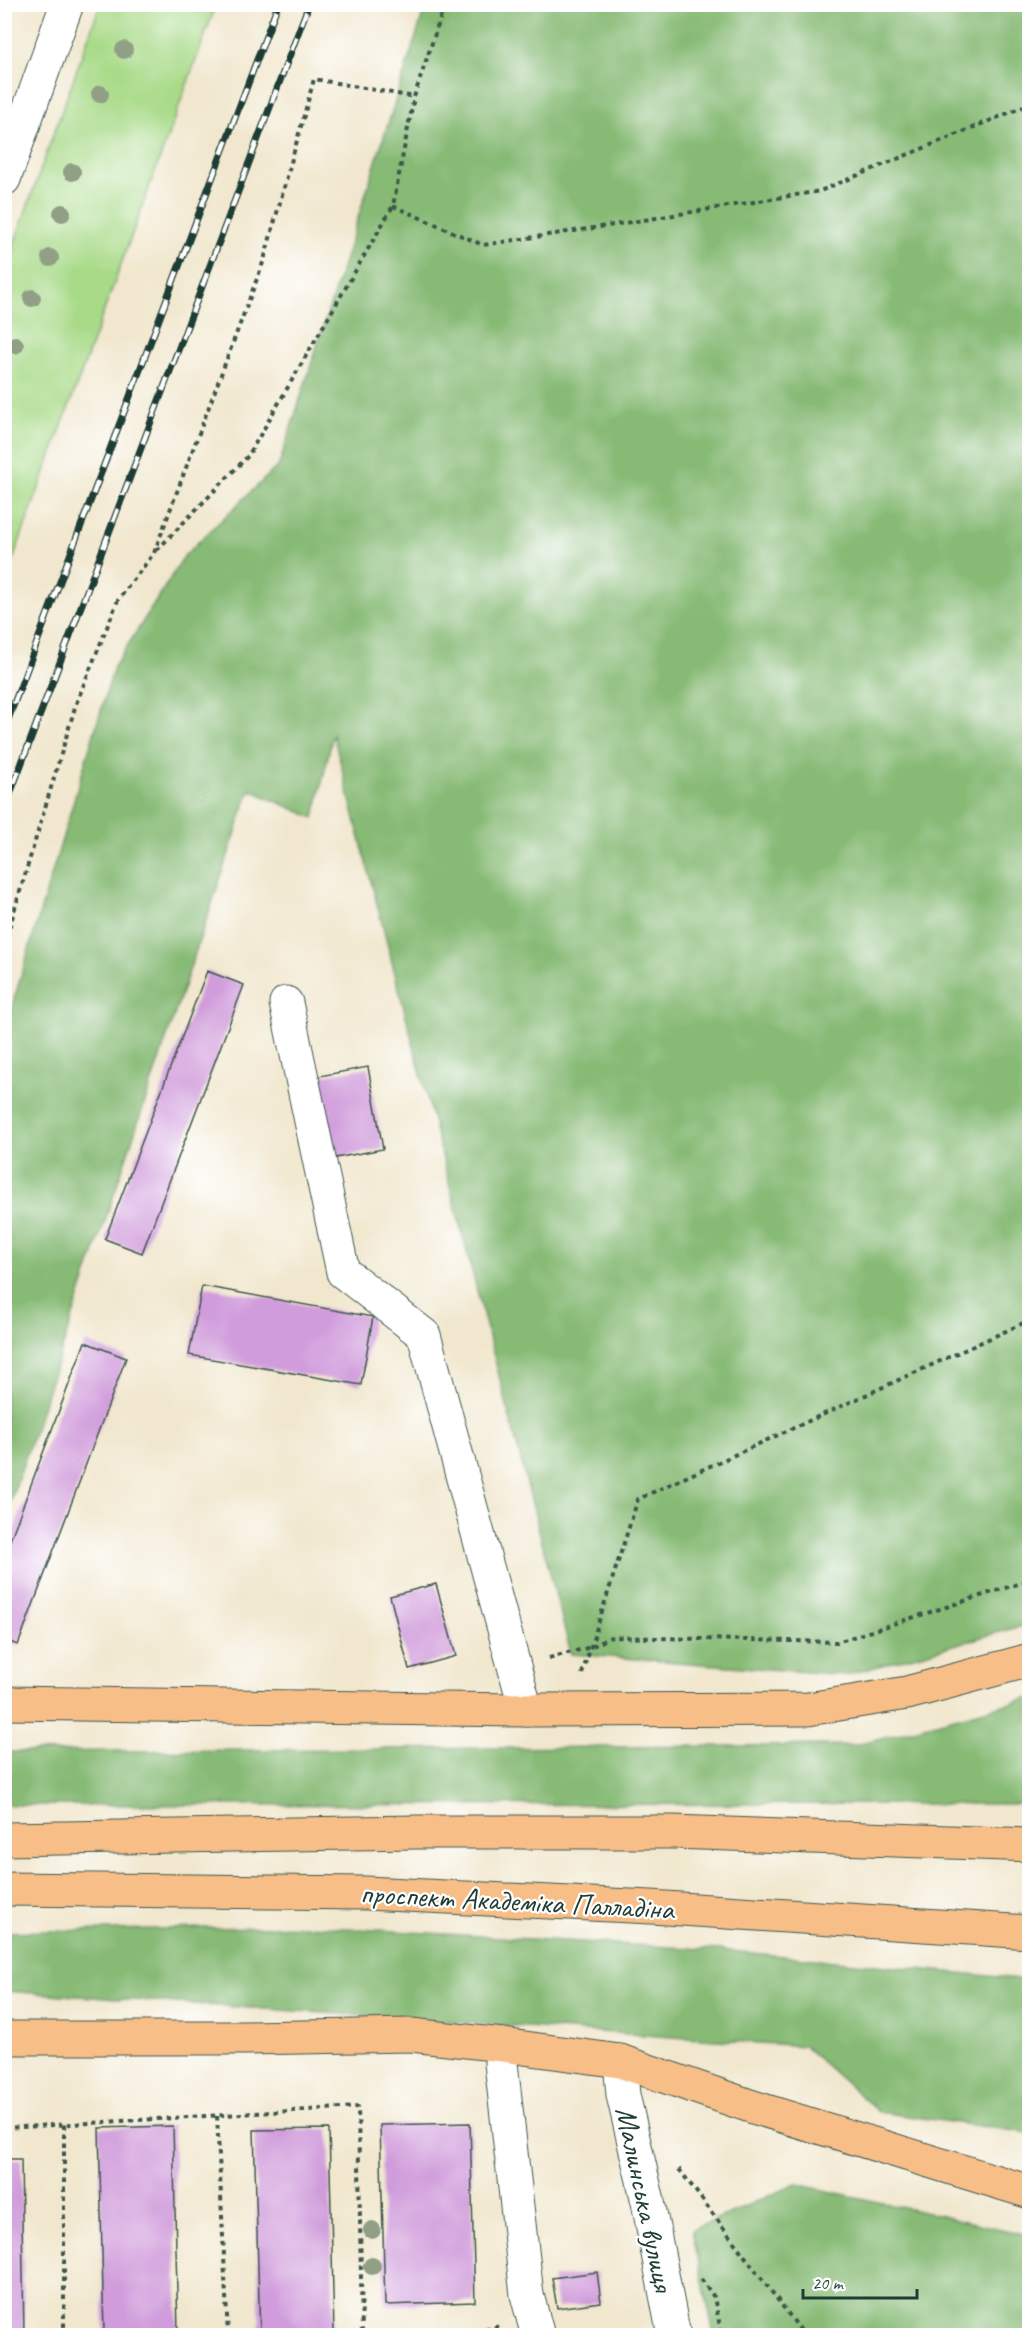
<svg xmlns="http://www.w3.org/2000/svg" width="1034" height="2340" font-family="Caveat,sans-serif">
  <rect width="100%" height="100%" fill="#fff"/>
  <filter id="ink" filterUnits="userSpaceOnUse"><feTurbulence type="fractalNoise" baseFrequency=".0167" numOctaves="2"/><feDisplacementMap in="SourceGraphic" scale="12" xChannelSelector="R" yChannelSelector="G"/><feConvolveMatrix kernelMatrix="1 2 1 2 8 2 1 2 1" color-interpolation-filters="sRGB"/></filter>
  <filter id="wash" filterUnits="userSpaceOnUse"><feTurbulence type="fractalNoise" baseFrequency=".008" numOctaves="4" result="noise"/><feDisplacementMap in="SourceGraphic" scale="24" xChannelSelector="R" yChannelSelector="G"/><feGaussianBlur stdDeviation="1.35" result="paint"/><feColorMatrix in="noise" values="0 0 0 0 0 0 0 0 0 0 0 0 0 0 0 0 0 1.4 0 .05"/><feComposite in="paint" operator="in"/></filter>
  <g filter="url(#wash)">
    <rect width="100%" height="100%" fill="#f1e7ce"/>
    <!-- green -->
    <path fill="#a8da88" stroke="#648c5e" stroke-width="1.5" d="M100 5H216L5 581V269Z"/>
    <!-- forest -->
    <path fill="#86ba74" stroke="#527c54" stroke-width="1.5" d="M426 5H1029V1624L846 1675 571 1654 333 734 314 818 250 790 5 1518V1029L114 667 185 555 279 465Z
      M1029 1698V1804L5 1805V1752L855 1745Z
      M308 1926 721 1950 1029 1980V2133L879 2112 804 2046 5 1991 4 1932Z
      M796 2184 1029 2235V2335H714L692 2230Z"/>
    <g id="blocks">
      <!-- building -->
      <path fill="#d09cdb" d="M207 971 244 985 142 1253 105 1239Z
        M368 1067 383 1149 330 1159 314 1077Z
        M202 1286 373 1317 361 1385 189 1355Z
        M85 1342 126 1358 18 1645 4 1640V1556Z
        M436 1584 456 1656 409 1669 390 1596Z
        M470 2123 475 2302 385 2305 380 2125Z
        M173 2126 178 2332 104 2334 99 2128Z
        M329 2129 334 2334 260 2336 254 2130Z
        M4 2159H21L24 2334H4Z
        M597 2272 601 2302 557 2308 552 2278Z"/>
    </g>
  </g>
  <g filter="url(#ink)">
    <use href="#blocks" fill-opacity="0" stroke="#3e564b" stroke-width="1.5"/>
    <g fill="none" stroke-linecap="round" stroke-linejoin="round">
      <defs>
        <path id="minor" d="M4 179 67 4
          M286 1003 343 1272 424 1335 526 1710
          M503 2045 501 2063 527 2295 538 2336
          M620 2061 623 2095 648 2202 674 2336"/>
        <path id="highway" d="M4 1703 526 1710 808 1709 907 1693 1030 1660
          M4 1839 416 1832H673L1030 1845
          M4 1889 366 1893 651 1907 1030 1932
          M4 2038H242L411 2035 503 2045 620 2061 753 2107 1030 2192"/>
      </defs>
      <!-- minor casing -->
      <use href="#minor" stroke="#3e564b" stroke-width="35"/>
      <!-- highway casing -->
      <use href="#highway" stroke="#3e564b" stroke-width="35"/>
      <!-- path -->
      <path stroke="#3e564b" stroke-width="4" stroke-dasharray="4.5 4.5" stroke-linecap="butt" d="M393 206 483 245 613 225 820 191 1030 104
        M157 550 248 456 393 206 414 97 445 4
        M4 945 76 704 118 600 154 553 264 260 314 79 414 97
        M549 1658 591 1647 611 1637 837 1642 1030 1580
        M582 1674 638 1499 1030 1320
        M217 2116 228 2336
        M4 2128 358 2107 362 2336
        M679 2169 805 2336
        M701 2279 714 2297 722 2336
        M64 2336V2124
        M459 2336 500 2326"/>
      <!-- minor -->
      <use href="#minor" stroke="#fff" stroke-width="33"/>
      <!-- highway -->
      <use href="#highway" stroke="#f7be88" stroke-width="33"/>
      <defs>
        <path id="rail" d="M4 730 278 4
          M4 810 309 4"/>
      </defs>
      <!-- rail casing -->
      <use href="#rail" stroke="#1f3d34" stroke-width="7"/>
      <!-- rail -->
      <use href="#rail" stroke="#fff" stroke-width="4.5" stroke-dasharray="14" stroke-linecap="butt"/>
    </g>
    <!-- trees -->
    <g fill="#909f85">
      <circle cx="124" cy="50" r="9"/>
      <circle cx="100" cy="94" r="9"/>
      <circle cx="72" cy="172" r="9"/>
      <circle cx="62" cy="213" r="9"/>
      <circle cx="50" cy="258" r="9"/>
      <circle cx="32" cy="298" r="9"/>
      <circle cx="15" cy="345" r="9"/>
      <circle cx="372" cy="2230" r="9"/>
      <circle cx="372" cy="2266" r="9"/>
    </g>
  </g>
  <g text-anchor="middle" stroke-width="4.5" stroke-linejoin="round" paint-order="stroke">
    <!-- street labels -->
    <g font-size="30" fill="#1f3d34" stroke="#fff">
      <text transform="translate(517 1901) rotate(3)" y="10">проспект Академіка Палладіна</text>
      <text transform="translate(645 2199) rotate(78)" y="10">Малинська вулиця</text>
    </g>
  </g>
  <!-- margin -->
  <rect width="1034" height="2340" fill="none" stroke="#fff" stroke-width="24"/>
  <!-- scale -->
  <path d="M803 2289v9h114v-9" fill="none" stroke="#1f3d34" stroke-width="3"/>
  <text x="812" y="2289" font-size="18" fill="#1f3d34" stroke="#ffffff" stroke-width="4.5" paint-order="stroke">20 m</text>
</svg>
